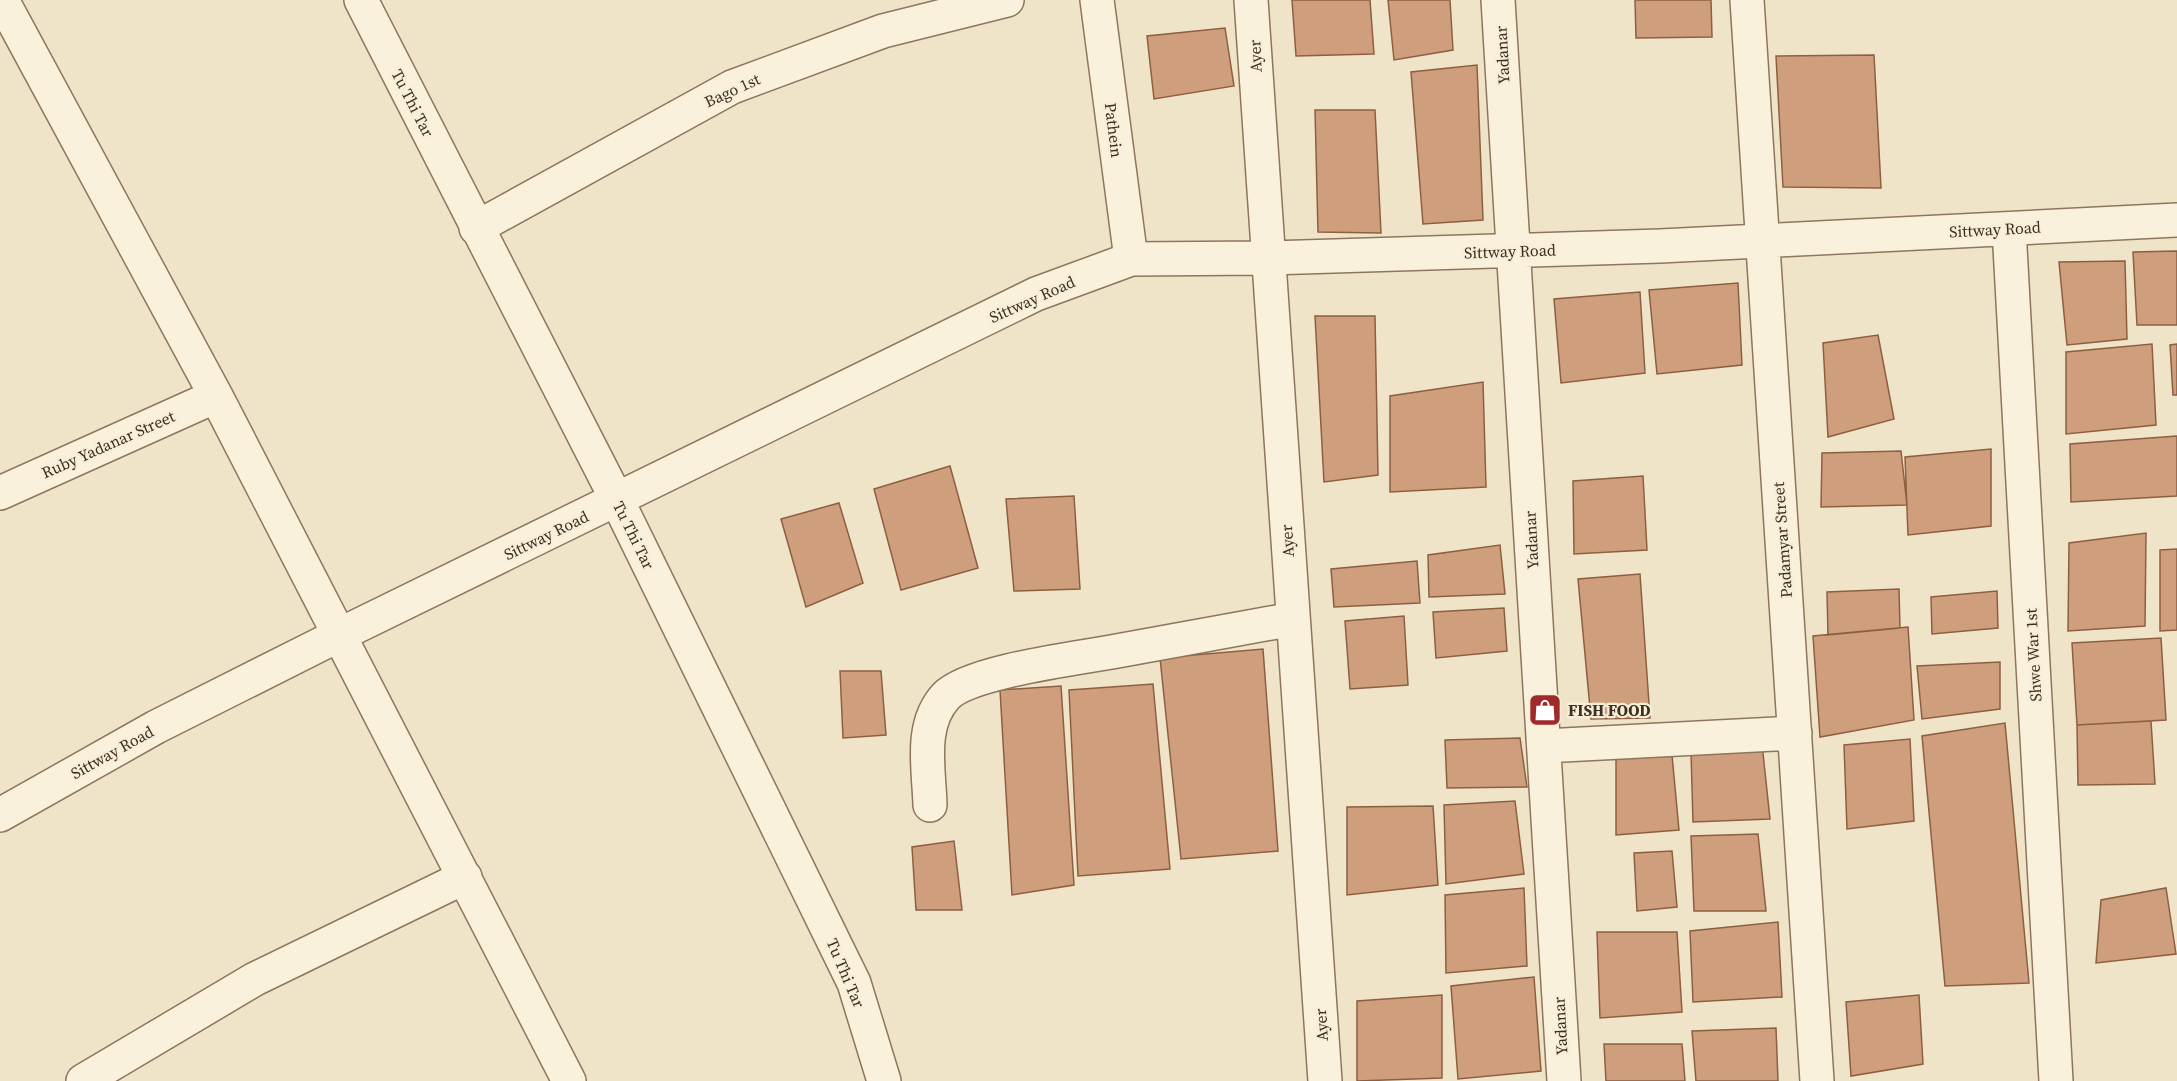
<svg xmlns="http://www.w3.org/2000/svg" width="2177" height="1081" font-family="'Source Serif 4',serif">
  <rect width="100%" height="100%" fill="#f0e4c8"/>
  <!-- building -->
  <path fill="#cf9f7d" stroke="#8d5f41" stroke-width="1.5" d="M1292 0H1370L1374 54 1296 56Z
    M1388 0H1450L1453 50 1394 60Z
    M1635 0H1711L1712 37 1636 38Z
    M1225 28 1234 86 1154 99 1147 36Z
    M1874 55 1881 188 1783 187 1776 56Z
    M1477 65 1483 220 1423 224 1411 72Z
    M1315 110H1375L1381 233 1318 232Z
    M2177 251V325H2137L2133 252Z
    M2125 261 2127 339 2067 345 2059 262Z
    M1738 283 1742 365 1657 374 1649 290Z
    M1640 292 1645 373 1561 383 1554 299Z
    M1315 316H1375L1378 475 1324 482Z
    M1878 335 1894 419 1828 437 1823 343Z
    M2152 344 2156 425 2066 434V352Z
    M2177 344V395H2173L2170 345Z
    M1483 382 1486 487 1390 492V396Z
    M2177 436V496L2071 502 2070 444Z
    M1991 449V526L1908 535 1905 457Z
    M1901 451 1907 505 1821 507 1822 453Z
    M950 466 978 568 901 590 874 489Z
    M1643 476 1647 550 1574 554 1573 481Z
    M1074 496 1080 589 1014 591 1006 499Z
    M839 503 863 583 806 607 781 519Z
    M2146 533 2145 626 2068 631 2069 543Z
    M1500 545 1505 594 1429 597 1428 555Z
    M2177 549V630L2160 631V550Z
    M1417 561 1420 603 1334 607 1331 569Z
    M1640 574 1650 718 1591 719 1578 579Z
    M1899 589 1900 628 1828 635 1827 592Z
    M1997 591 1998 628 1932 634 1931 597Z
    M1504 608 1507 651 1436 658 1433 612Z
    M1404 616 1408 685 1350 689 1345 621Z
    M1908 627 1914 720 1820 737 1813 636Z
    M2161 638 2166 720 2077 725 2072 643Z
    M1263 649 1278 851 1181 859 1160 658Z
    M2000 662V709L1922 719 1917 666Z
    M840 671H881L886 735 843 738Z
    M1153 684 1170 869 1078 876 1069 690Z
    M1061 686 1074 885 1012 895 1000 690Z
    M2151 721 2155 784 2078 785 2077 725Z
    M2005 723 2029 983 1945 986 1922 736Z
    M1520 738 1527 787 1447 788 1445 740Z
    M1910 739 1914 821 1847 829 1844 745Z
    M1762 744 1770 819 1693 822 1691 753Z
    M1616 755H1672L1679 830 1616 835Z
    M1515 801 1524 874 1446 884 1444 805Z
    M1433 806 1438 885 1347 895V807Z
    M1758 834 1766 911H1694L1691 836Z
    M954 841 962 910H916L912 847Z
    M1672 851 1677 907 1637 911 1634 853Z
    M1524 888 1527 966 1446 973 1445 895Z
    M2166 888 2176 954 2096 963 2101 900Z
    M1778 922 1782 997 1693 1002 1690 931Z
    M1597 932H1677L1682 1012 1600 1018Z
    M1534 977 1541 1071 1458 1079 1451 986Z
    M1442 995V1078L1357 1081V1001Z
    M1919 995 1923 1064 1851 1076 1846 1002Z
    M1776 1028 1778 1081H1696L1692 1031Z
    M1604 1044H1682L1685 1081H1606Z"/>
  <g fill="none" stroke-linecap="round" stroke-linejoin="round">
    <defs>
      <path id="minor" d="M2 0 216 396 569 1081
        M361 0 617 500 854 983 884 1081
        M1097 0 1131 259
        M1251 0 1325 1081
        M1498 0 1564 1081
        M1747 0 1817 1081
        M476 228 732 87 883 31 1007 0
        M2009 229 2056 1081
        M0 493 216 396
        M1544 746 1795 733
        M930 805C929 769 919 725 946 696 970 671 1080 658 1117 651 1176 640 1234 630 1293 619
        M0 815 156 727 339 635 1036 294 1131 259 1267 258 1660 246 2177 220
        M83 1081 255 979 465 877"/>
    </defs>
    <!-- minor casing -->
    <use href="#minor" stroke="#8d765c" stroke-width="36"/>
    <!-- minor -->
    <use href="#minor" stroke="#faf1dc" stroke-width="33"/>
  </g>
  <!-- icons -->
  <defs>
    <symbol id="shop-square" viewBox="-11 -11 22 22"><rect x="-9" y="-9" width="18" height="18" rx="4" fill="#9e2a2b" stroke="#f7eed8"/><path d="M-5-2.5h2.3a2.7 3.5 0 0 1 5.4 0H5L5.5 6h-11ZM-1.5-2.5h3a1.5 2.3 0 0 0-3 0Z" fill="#fff"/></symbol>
  </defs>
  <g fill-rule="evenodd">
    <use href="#shop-square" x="1526" y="691" width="38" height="38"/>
  </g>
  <g text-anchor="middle" stroke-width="4.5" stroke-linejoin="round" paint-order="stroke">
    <!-- street labels -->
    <g font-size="16" fill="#3d2e20" stroke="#f7eed8">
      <text transform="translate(1502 55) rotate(-93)" y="6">Yadanar</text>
      <text transform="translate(1255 56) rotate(-93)" y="6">Ayer</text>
      <text transform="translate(732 90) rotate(-25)" y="6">Bago 1st</text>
      <text transform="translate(413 103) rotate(63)" y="6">Tu Thi Tar</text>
      <text transform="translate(1114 130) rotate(83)" y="6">Pathein</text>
      <text transform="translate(1995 229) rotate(-3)" y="6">Sittway Road</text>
      <text transform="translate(1510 251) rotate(-2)" y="6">Sittway Road</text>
      <text transform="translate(1032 299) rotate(-24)" y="6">Sittway Road</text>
      <text transform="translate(108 444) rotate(-24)" y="6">Ruby Yadanar Street</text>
      <text transform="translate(546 535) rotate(-26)" y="6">Sittway Road</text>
      <text transform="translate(634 535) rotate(64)" y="6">Tu Thi Tar</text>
      <text transform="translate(1531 540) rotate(-93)" y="6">Yadanar</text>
      <text transform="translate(1782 540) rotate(-94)" y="6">Padamyar Street</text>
      <text transform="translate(1287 541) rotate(-94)" y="6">Ayer</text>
      <text transform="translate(2033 655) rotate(-93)" y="6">Shwe War 1st</text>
      <text transform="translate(112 752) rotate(-29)" y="6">Sittway Road</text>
      <text transform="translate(846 973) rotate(67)" y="6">Tu Thi Tar</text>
      <text transform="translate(1321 1025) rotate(-94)" y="6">Ayer</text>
      <text transform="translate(1560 1026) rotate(-93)" y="6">Yadanar</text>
    </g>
    <!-- poi labels -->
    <g font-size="16" font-weight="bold" fill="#3d2e20" stroke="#f7eed8" text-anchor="start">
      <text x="1568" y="716">FISH FOOD</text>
    </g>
  </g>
</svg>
